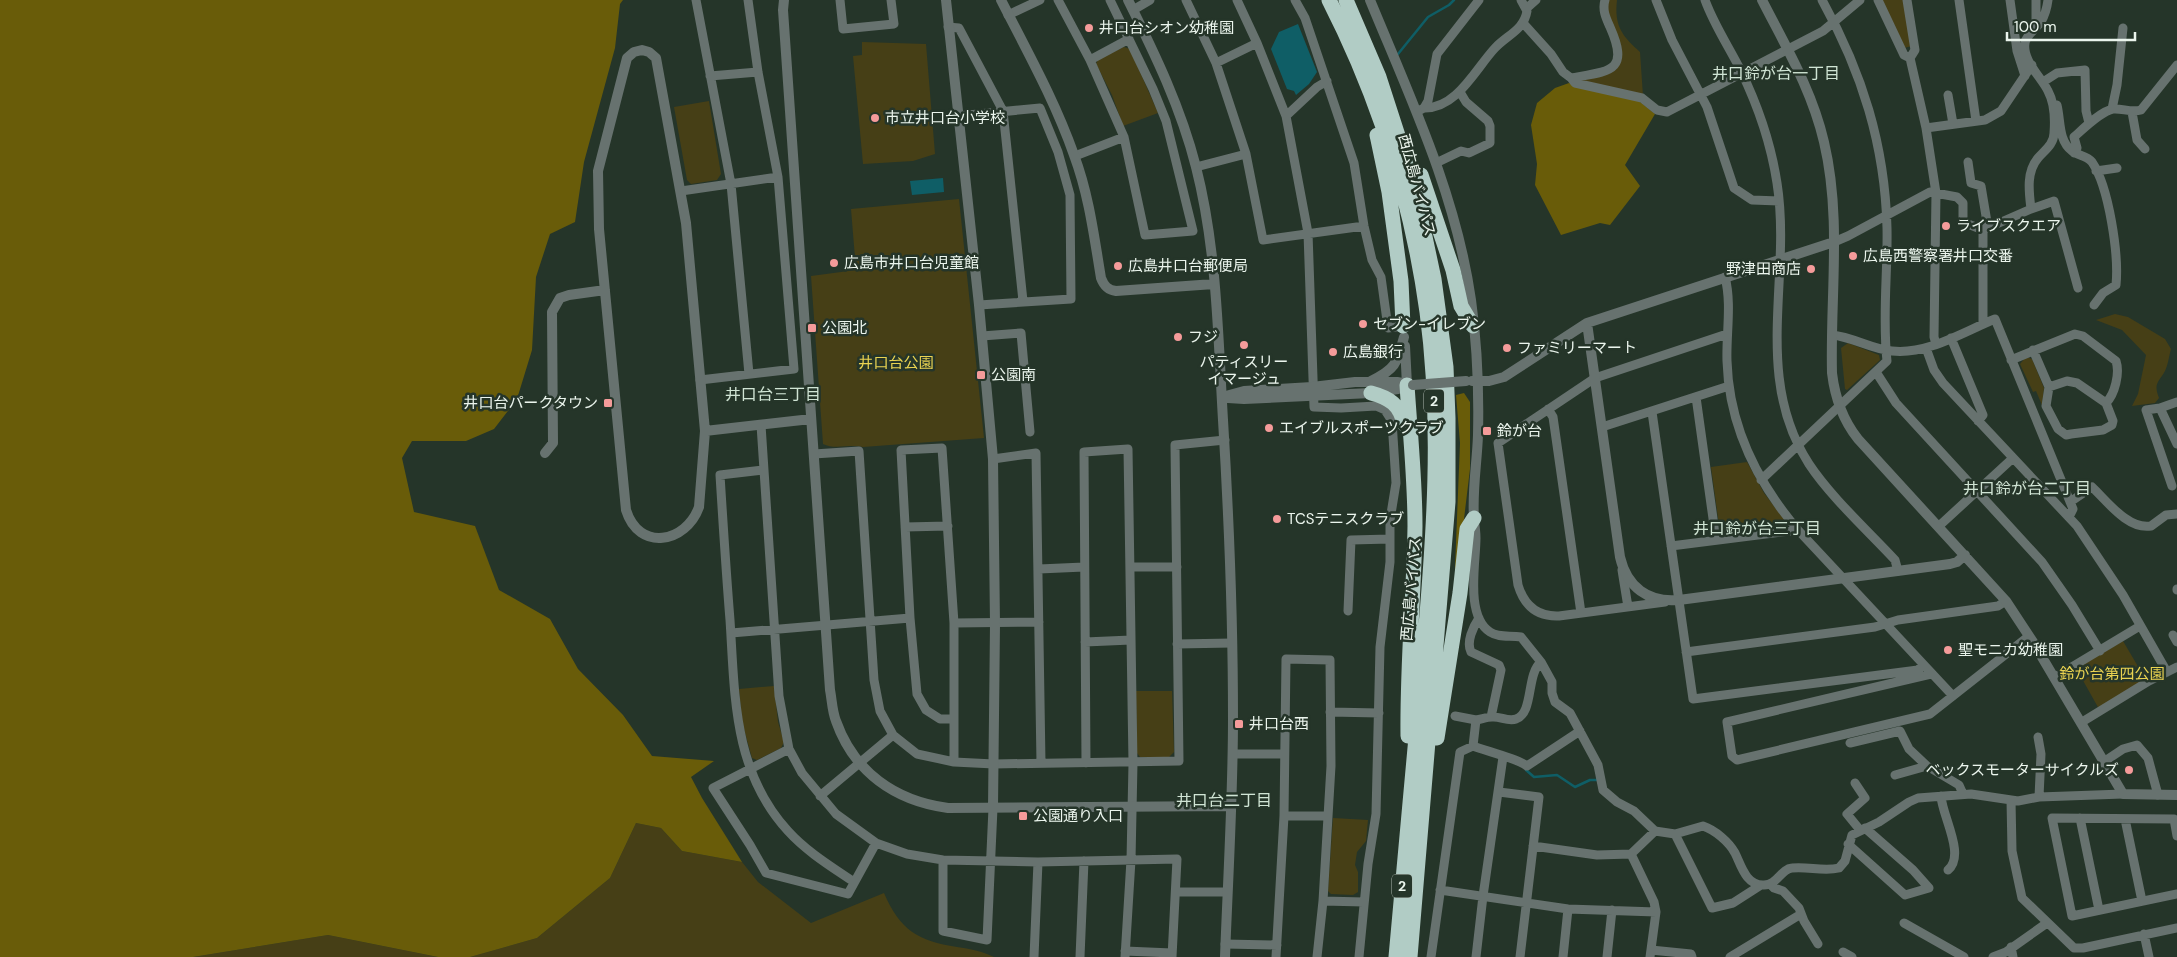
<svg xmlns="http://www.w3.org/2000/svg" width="2177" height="957" font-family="'DM Sans','Noto Sans JP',sans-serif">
  <rect width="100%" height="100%" fill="#253529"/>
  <!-- green -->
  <path fill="#463f16" d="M1607 0H1617C1614 26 1622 36 1640 52L1643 96 1575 80 1617 69 1606 13Z
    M1882 0H1905L1912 46 1904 48Z
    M862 42 926 44 935 154 913 161 863 164 853 56 862 55Z
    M1124 47 1130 49 1158 113 1123 126 1112 95 1096 64 1098 59Z
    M709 101 721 174 717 180 691 184 687 180 674 107Z
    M959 199 984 438 863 447C851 444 834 450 823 444L811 276 856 270 851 209Z
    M2115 314 2128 317 2165 339 2171 349C2169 356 2168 365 2165 371 2159 382 2153 383 2159 398L2155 403 2132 406 2138 394 2146 355 2122 330 2096 320Z
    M1848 343 1879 355 1880 360 1847 390 1845 389 1841 348Z
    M2026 357 2032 359 2044 388 2042 405 2036 391 2033 392 2020 364Z
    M1747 462 1764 493 1787 523 1785 528 1724 536 1720 532 1711 467Z
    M2123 641 2146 680 2099 709 2081 677 2078 676 2067 682 2066 680 2067 674Z
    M774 686 778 722 784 742 781 748 757 760 752 758 742 722 739 689Z
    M1136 691H1172L1174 752 1169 757H1140L1137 753Z
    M1333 818 1368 820 1366 841 1357 852 1355 865 1358 872V892L1353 895 1331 894 1328 891Z
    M636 823 661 828 682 851 742 862 758 882 811 923 884 893C900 930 918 941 957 947 970 949 982 951 994 957H470L537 938 610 878Z
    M328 935 438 957H193Z"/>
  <!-- forest -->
  <path fill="#695c09" d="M0 0H623L620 4 615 48 584 162 575 222 550 234 536 277 532 350 517 399 494 429 466 441H412L402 458 414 512 475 526 499 590 550 619 578 669 623 715 652 756 714 761 691 777 702 798 742 862 682 851 661 828 636 823 610 878 537 938 470 957H438L328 935 193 957H0Z
    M1569 83 1639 101 1655 114 1625 165 1640 186 1610 225 1600 223 1561 235 1535 185 1537 164 1531 125 1537 103 1555 88Z
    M1464 393 1470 402V469L1457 577 1455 568 1460 443 1456 395Z"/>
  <!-- water -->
  <path fill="#0f5e66" d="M1298 24 1317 72 1309 84 1296 95 1294 91 1287 89 1271 49 1279 32Z
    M943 178 944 192 912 195 910 181Z"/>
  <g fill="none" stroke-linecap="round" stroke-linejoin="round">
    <!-- stream -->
    <path stroke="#0f5e66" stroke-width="2.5" d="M1398 54 1428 17 1449 5 1454 0
      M1526 770 1534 777 1557 775 1575 787 1590 780H1597"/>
    <!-- minor -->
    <path stroke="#67726f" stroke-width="9" d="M696 0 731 184 749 374
      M840 0 843 29 894 24 891 0
      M1058 0 1090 60 1124 137 1145 235 1193 231 1166 121 1153 89 1110 0
      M1186 0 1216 63 1246 154 1263 240 1364 226
      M1237 0 1257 43 1286 116 1308 233 1314 407 1341 408 1376 406 1385 410 1392 421 1396 483 1390 520V562L1380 647 1376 814 1368 864 1359 957
      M1295 0 1305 18 1354 163 1364 226 1372 260 1381 277 1388 328 1403 326
      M1656 0 1672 40 1707 107 1734 188 1752 200 1779 201
      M1705 0C1714 25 1729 47 1741 71 1758 106 1771 144 1777 183 1792 278 1752 376 1809 464 1830 496 1868 531 1895 560L1898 571
      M1878 0 1904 55 1910 58 1926 128 1936 193 1934 337 1936 344
      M1907 0 1915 50 1910 58
      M1959 0 1976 121
      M2010 0 2017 51 2025 76
      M2036 0V19L2039 24
      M1527 8 1536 0
      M1133 10 1150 0
      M1008 15 1040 0
      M1523 23 1551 54 1563 72 1571 78C1610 71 1630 72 1610 27 1606 18 1602 10 1605 0
      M948 27 959 28 1003 111 1023 301
      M1090 60 1129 39
      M1216 63 1257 43
      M710 76 758 72
      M1571 78 1575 83 1642 98 1657 110 1667 112 1823 31 1860 0
      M2043 82 2057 73 2085 70 2086 111 2089 123
      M1948 95 1953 124
      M2057 105C2061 121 2058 140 2072 151 2078 156 2086 155 2092 162 2109 187 2119 255 2116 285L2103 293 2094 305
      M1424 108C1457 109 1476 68 1495 48 1507 35 1524 30 1527 11L1521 0
      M2112 109 2117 85 2123 28
      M1420 110 1424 108 1428 101 1437 54 1479 0
      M2132 112 2137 140 2145 149
      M958 116 1040 108 1058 152 1070 195 1071 299 979 305
      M1286 116 1317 87 1327 81
      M1926 128 1985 120 2001 111 2032 65
      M2074 153 2077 148 2074 137C2082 130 2101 111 2113 109 2122 108 2131 113 2141 110L2177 65
      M1075 156 1124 137
      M1968 162 1971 183 1981 186 1988 228
      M1436 163 1461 151 1469 153 1490 143V126L1488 121 1466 102 1460 92
      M1196 167 1246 154
      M2096 171 2117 168
      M681 191 778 177
      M2031 209 2054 201 2078 288
      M1983 230 2031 209C2029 192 2026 172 2038 158 2045 150 2054 144 2054 133 2055 120 2054 102 2048 91 2041 77 2022 60 2025 43 2026 35 2036 29 2041 22 2045 15 2047 8 2048 0
      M1834 242 1848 236 1930 192 1957 197 1963 203V222L1983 230V324
      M1725 277C1732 304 1726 334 1727 361 1729 426 1757 482 1798 530L1953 696
      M1832 335C1853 337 1871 349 1892 351 1927 355 1963 332 1995 319L2073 509 2069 517
      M982 336 1021 333 1030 432
      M1951 338 1983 415 1978 421
      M1926 348 1934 370 1943 383 2077 526 2123 595 2167 672
      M2033 350 2049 387 2046 406 2058 429 2066 435 2071 434 2103 430 2112 425 2113 421 2106 403 2077 383 2067 381 2049 387
      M2011 360 2075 334 2083 336 2116 361C2120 373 2115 394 2106 403
      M1876 372 1896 403 2042 562 2072 605 2100 651
      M700 380 794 369 778 177 758 72 748 0
      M1696 397 1716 540
      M2160 408 2177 402
      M1548 409 1553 417 1581 613
      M1652 412 1693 699 1918 670 1923 665
      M761 425 779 696 789 749 802 773 836 814 876 843 907 854 943 860 1038 862 1177 859 1172 957
      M1602 427 1729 386
      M814 454 859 451 874 680 880 711 893 735 917 754 954 762 994 764 1179 761 1175 445 1225 440
      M993 459 1036 453 1041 763
      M763 470 720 475C723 523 726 571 730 620 735 696 733 771 788 831 807 852 832 867 854 882
      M1761 480 1887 361C1882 317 1888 272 1887 228 1885 145 1862 72 1822 0
      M2172 486 2146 410 2160 408 2177 444
      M2070 502 2092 487C2107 501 2128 530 2151 526L2166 515 2177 514
      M1474 519C1475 525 1476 532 1476 538 1476 563 1465 616 1490 632 1499 638 1510 635 1521 637L1541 662 1552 682V693L1555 702 1570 713 1598 765 1603 790 1617 802 1634 811 1655 831 1675 834 1703 826C1715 830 1729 842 1735 853 1741 865 1746 886 1764 885 1777 885 1781 869 1792 868 1808 866 1823 872 1839 868L1845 861 1852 835 1879 822 1909 802 1918 798 1971 794 2018 801 2039 797 2123 794
      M1939 526 2013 458
      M905 527 948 526
      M1671 546 1798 530
      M1130 567H1177
      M1039 569 1084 567
      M1622 570 1628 607
      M2177 590V589
      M1665 602 1559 616C1537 617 1524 605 1518 585L1498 443 1595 378 1727 334
      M1348 611 1351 540 1390 539
      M1479 618C1473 627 1466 642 1471 652L1499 665 1501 670 1491 717
      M954 623 1039 622
      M731 633 910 618
      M2173 635 2177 642
      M1085 642 1131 640
      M1177 644 1232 643
      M1686 652 1875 627 1898 620 1998 606 2006 601
      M1541 662C1526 674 1534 713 1516 719 1508 722 1500 716 1492 717 1487 717 1482 719 1476 720L1473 746C1486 751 1519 759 1527 766L1580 731
      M1931 674 1727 722 1732 756 1737 760 1930 714 2029 636
      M2055 677 2140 626
      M1330 712 1379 713
      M1455 716 1476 720
      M953 719H940L926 710 917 694 910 618 901 450 942 448 954 623V762
      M2082 722 2149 681 2177 667
      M2038 737 2041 754 2039 797
      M1850 743 1900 731 1909 749 1927 766 1895 775
      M789 749 713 788 750 845 766 873 848 894 876 843
      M1233 754H1284
      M2105 761 2123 749 2137 745 2148 758 2158 795
      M1086 763 1084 452 1128 449 1133 763 1131 860 1125 957
      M1927 766 1959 785 1963 794
      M1855 783 1865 798 1847 814 1860 830
      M1499 792 1539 797 1520 957
      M820 796 893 735
      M1941 796C1942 816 1966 855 1948 870
      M2011 800 2012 851 2022 898 2074 948H2083L2177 928
      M1284 816H1328
      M2080 818 2099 910
      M2125 819 2142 901
      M1675 834 1712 908 1733 903 1761 885
      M2177 836 2174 819 2052 818 2072 916 2177 894
      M1848 844 1905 895 1929 888 1913 870 1865 828
      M1533 846 1597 855 1631 854 1655 831
      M1631 854 1654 902 1656 912 1650 957
      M943 860V931L987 940 993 808
      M1770 884 1774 888 1783 891 1799 908 1804 921 1818 944
      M1440 890 1568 909 1656 912
      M1176 892H1227
      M1323 901 1364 902
      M1904 923 1964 957
      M2144 934 2149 957
      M1225 944 1277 945
      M2011 947 2013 957
      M1651 950 1691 954 1692 957
      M1125 951 1172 953
      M1843 952 1852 957
      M1034 957 1038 862
      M1080 957 1084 861
      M1276 957 1284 816 1286 659 1330 660 1331 766 1323 901 1317 957
      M1431 957 1460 752 1473 746
      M1476 957 1483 896 1503 757
      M1563 957 1568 909
      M1607 957 1612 910
      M1730 957 1801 914
      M1993 957 2006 952 2047 923"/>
    <!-- tertiary -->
    <path stroke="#67726f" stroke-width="10" d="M784 0 783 10 830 690C832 700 832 711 836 721 854 772 895 801 948 808L1231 806
      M946 0 979 305 993 459 995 624 993 808
      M1001 0C1027 51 1055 101 1074 155 1089 195 1094 236 1101 278 1104 286 1108 290 1116 291L1214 284
      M1128 0C1155 54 1181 108 1196 167 1217 249 1218 336 1223 420 1229 519 1233 618 1233 718 1233 797 1228 877 1225 957
      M1370 0C1410 97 1456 194 1471 300 1477 343 1479 392 1478 435 1477 463 1472 491 1474 518
      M1762 0C1786 47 1812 90 1824 142 1842 218 1830 296 1832 373 1835 398 1842 419 1858 439L2006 601 2033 642 2123 794 2177 795
      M642 50 649 52 656 58 686 223 705 431 699 507C686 543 639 552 626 510L599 229 598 171 627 58 634 52Z
      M1587 323 1620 557C1627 587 1648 603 1679 600L1950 564 1957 562 1965 555
      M1405 346 1407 385
      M1371 381C1396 369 1397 363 1404 337
      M1472 381H1489L1504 377 1587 323 1834 242
      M1222 397 1244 391 1312 387 1355 382H1397L1413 385
      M1228 398 1244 399 1371 393 1398 389 1407 385
      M705 431 811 419
      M545 453 553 443 552 312 560 298 569 295 605 290"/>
    <!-- motorway -->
    <path stroke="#b1ccc5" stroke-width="15" d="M1329 0C1379 98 1412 203 1427 312 1442 424 1434 537 1424 649 1415 752 1405 854 1396 957
      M1346 0 1379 77 1414 185 1434 279 1446 367 1448 418V502L1410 957
      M1377 135 1389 192 1401 281 1403 326
      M1421 175 1453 270 1461 306 1473 326
      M1407 385C1410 432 1415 479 1415 526 1414 596 1407 666 1408 736
      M1371 393C1390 398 1400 405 1404 424
      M1437 738 1460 593 1467 529 1474 518"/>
    <!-- tertiary-bridge -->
    <path stroke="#67726f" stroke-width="10" d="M1413 385 1466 381"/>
  </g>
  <!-- markers -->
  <g fill="#f59b9a" stroke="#253529" stroke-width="2">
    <circle cx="1089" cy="28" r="5"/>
    <circle cx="875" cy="118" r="5"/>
    <circle cx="1946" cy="226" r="5"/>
    <circle cx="1853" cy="256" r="5"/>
    <circle cx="834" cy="263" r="5"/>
    <circle cx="1118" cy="266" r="5"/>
    <circle cx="1811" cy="269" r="5"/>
    <circle cx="1363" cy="324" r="5"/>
    <rect x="807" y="323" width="10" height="10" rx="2.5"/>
    <circle cx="1178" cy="337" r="5"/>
    <circle cx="1244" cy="345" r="5"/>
    <circle cx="1507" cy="348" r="5"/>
    <circle cx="1333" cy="352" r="5"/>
    <rect x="976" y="370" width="10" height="10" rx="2.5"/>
    <rect x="603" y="398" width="10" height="10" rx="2.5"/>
    <circle cx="1269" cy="428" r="5"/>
    <rect x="1482" y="426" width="10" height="10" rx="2.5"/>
    <circle cx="1277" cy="519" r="5"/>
    <circle cx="1948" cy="650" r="5"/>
    <rect x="1234" y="719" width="10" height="10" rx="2.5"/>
    <circle cx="2129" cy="770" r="5"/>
    <rect x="1018" y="811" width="10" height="10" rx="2.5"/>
  </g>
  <g text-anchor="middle" stroke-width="5" stroke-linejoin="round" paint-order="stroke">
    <!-- shield labels -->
    <g fill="#253529" stroke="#b0bbb2" stroke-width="1">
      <rect x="1424" y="389.5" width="20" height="23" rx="4"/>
      <rect x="1392" y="874.5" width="20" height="23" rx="4"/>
    </g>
    <g font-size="14" font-weight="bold" fill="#ebf5ed">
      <text x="1434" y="406">2</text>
      <text x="1402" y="891">2</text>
    </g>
    <!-- poi labels -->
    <g font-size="15" fill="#ebf5ed" stroke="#253529" text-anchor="start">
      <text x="1099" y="33">井口台シオン幼稚園</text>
      <text x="885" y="123">市立井口台小学校</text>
      <text x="1956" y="231">ライブスクエア</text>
      <text x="1863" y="261">広島西警察署井口交番</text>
      <text x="844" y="268">広島市井口台児童館</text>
      <text x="1128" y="271">広島井口台郵便局</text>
      <text x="1801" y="274" text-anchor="end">野津田商店</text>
      <text x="1373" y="329">セブン-イレブン</text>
      <text x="822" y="333">公園北</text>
      <text x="1188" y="342">フジ</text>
      <text x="1517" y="353">ファミリーマート</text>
      <text x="1343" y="357">広島銀行</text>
      <text x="1244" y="367" text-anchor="middle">パティスリー<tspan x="1244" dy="17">イマージュ</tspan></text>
      <text x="991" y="380">公園南</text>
      <text x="598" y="408" text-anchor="end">井口台パークタウン</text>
      <text x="1279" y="433">エイブルスポーツクラブ</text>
      <text x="1497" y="436">鈴が台</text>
      <text x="1287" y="524">TCSテニスクラブ</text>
      <text x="1958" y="655">聖モニカ幼稚園</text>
      <text x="1249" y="729">井口台西</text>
      <text x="2119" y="775" text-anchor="end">ベックスモーターサイクルズ</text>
      <text x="1033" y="821">公園通り入口</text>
    </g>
    <!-- street labels -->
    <g font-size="15" fill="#ebf5ed" stroke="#253529">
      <text transform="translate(1417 185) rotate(75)" y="5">西広島バイパス</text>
      <text transform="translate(1411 589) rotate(-85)" y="5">西広島バイパス</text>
    </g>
    <!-- park labels -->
    <g font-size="15" fill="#e9d351" stroke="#253529">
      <text x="896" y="368">井口台公園</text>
      <text x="2112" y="679">鈴が台第四公園</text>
    </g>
    <!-- neighbourhood labels -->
    <g font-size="16" fill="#d0e4d4" stroke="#253529">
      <text x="1776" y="79">井口鈴が台一丁目</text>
      <text x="773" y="400">井口台三丁目</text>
      <text x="2027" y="494">井口鈴が台二丁目</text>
      <text x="1757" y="534">井口鈴が台三丁目</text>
      <text x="1224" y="806">井口台二丁目</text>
    </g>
  </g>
  <!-- scale -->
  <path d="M2007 32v8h128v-8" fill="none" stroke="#ebf5ed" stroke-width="2.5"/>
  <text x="2014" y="32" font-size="15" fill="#ebf5ed" stroke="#253529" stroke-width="4" paint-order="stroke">100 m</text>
</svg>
